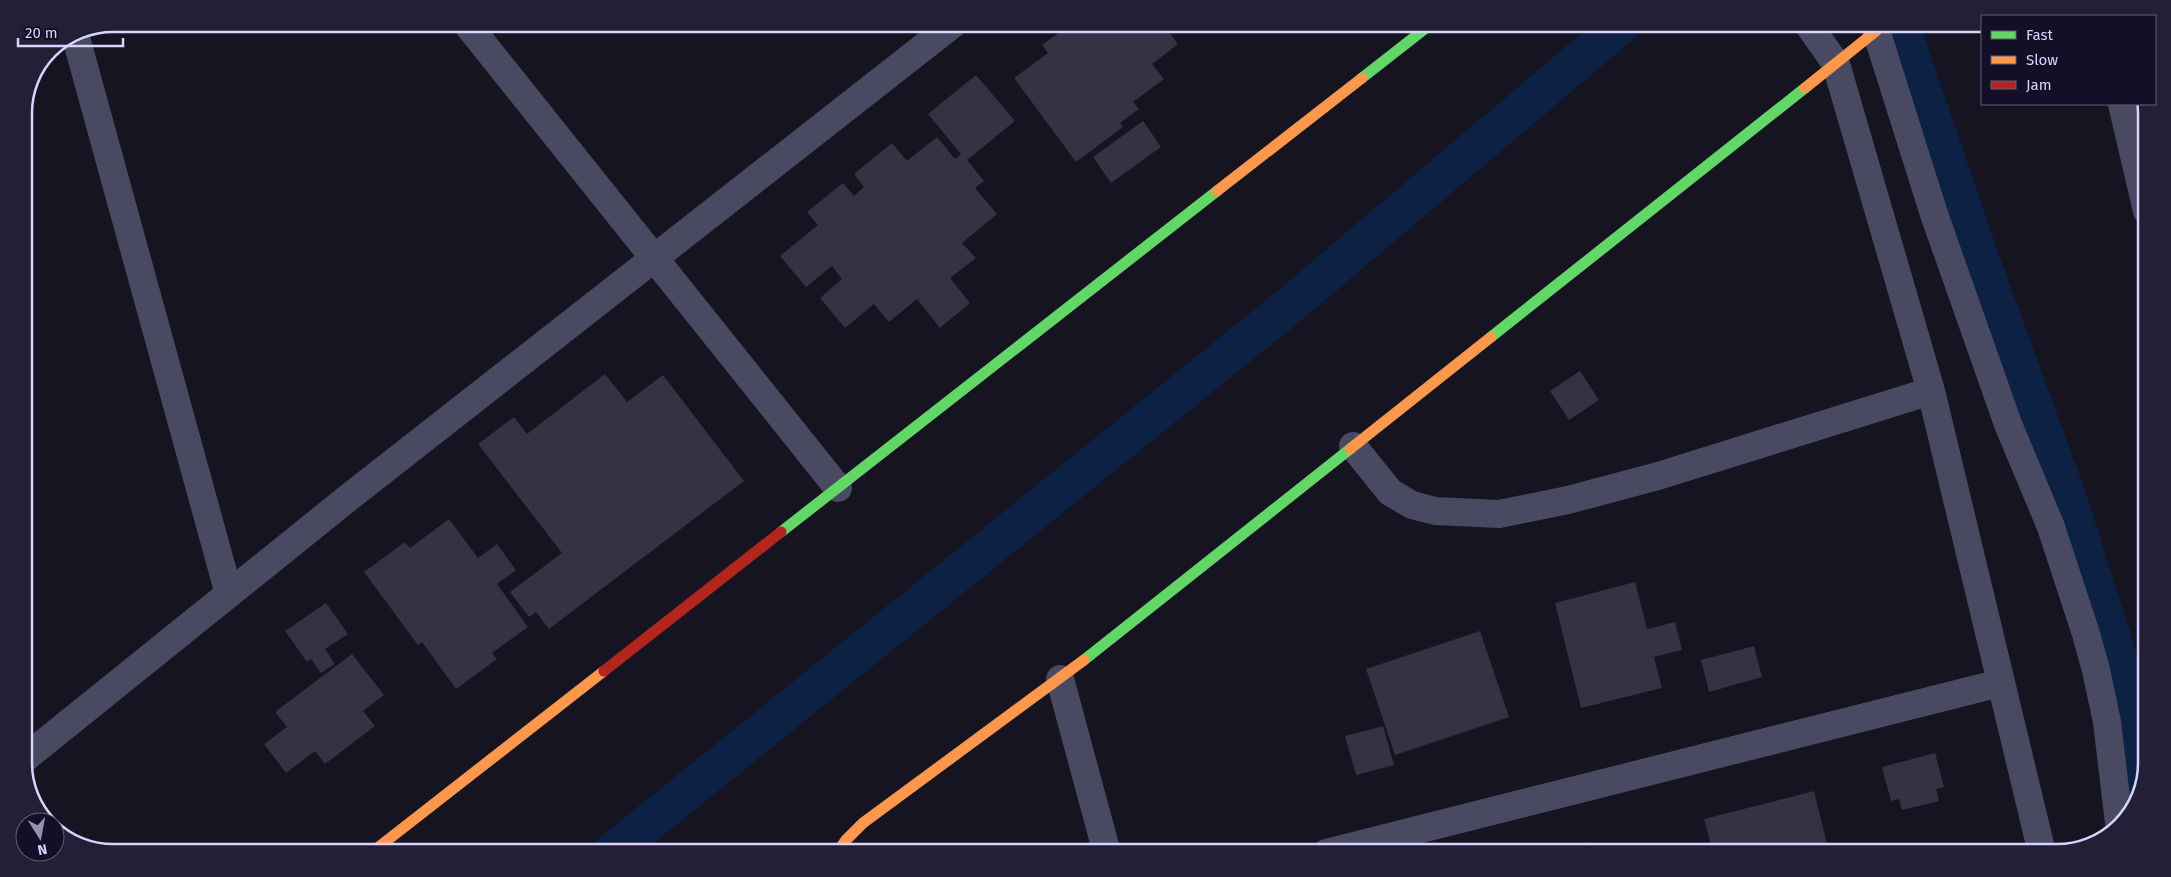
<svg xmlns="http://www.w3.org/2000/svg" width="2171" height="877" font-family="'Fira Sans',sans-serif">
  <rect width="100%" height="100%" fill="#161421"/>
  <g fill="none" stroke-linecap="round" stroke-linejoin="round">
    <!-- canal -->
    <path stroke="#0d2144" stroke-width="38" d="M1900 24 1977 250 2068 499 2119 660 2139 799
      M611 853 1284 310 1622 24"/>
  </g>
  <!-- building -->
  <path fill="#343243" d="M1071 24H1163L1178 44 1152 64 1164 79 1133 102 1139 109 1120 123 1123 127 1076 162 1014 78 1048 53 1042 45Z
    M976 75 1015 121 967 160 984 181 975 188 997 214 962 243 976 258 950 278 970 303 940 328 917 299 889 322 874 304 845 328 820 298 842 279 832 266 806 287 780 256 818 225 807 212 843 183 854 196 864 187 854 174 892 143 907 161 937 137 955 159 961 154 928 114Z
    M1143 121 1161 147 1111 183 1093 157Z
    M1580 371 1599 400 1569 420 1550 391Z
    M605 374 627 402 663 375 744 481 549 629 536 612 529 617 510 592 562 553 478 444 514 417 527 434Z
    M449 519 478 558 497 544 516 570 497 584 528 627 492 653 497 659 456 689 422 642 418 645 364 572 405 542 410 548Z
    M1635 582 1647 629 1675 622 1682 650 1654 657 1662 688 1581 708 1555 603Z
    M326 603 348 634 325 649 335 664 321 673 311 659 307 662 285 631Z
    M1480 631 1509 717 1395 755 1366 669Z
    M1754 646 1762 677 1709 692 1701 660Z
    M352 654 384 695 363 711 375 726 325 764 315 751 286 773 264 744 287 727 275 712Z
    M1383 726 1394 765 1356 775 1345 736Z
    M1935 753 1944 787 1936 789 1939 801 1902 810 1899 799 1891 801 1882 767Z
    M1814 791 1829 852 1713 853 1704 819Z
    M1588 842 1590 853H1548Z
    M1683 843 1686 853H1648Z"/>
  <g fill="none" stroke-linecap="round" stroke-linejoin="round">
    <!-- street -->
    <path stroke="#4a4962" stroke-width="28" d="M467 24 838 488
      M1808 24 1836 64 1931 391 2042 853
      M1874 24 1934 214 2008 424 2051 527 2086 634 2096 670 2107 722 2119 823
      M75 34 229 594
      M2122 104 2147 211
      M1353 446 1390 492 1412 505 1435 511 1499 514 1568 500 1658 476 1931 391
      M1060 679 1107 853
      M24 759 343 502 953 24
      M1326 853 2000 683"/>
    <!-- fast -->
    <path stroke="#63d668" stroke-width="11" d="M1362 78 1431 24
      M1491 337 1805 88
      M781 532 1217 191
      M1084 660 1350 449"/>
    <!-- slow -->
    <path stroke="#ff974d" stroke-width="11" d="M1805 88 1876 31
      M1217 191 1362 78
      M1350 449 1491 337
      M371 853 604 671
      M837 853 846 840 863 823 1084 660"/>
    <!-- jam -->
    <path stroke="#b3261e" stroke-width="11" d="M604 671 781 532"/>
  </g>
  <!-- crop -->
  <path d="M0 0H2171V877H0ZM113 32H2057A81 81 0 0 1 2138 113V763A81 81 0 0 1 2057 844H113A81 81 0 0 1 32 763V113A81 81 0 0 1 113 32Z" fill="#231f37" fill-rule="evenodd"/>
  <path fill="none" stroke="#d9d4ff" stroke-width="2.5" d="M113 32H2057A81 81 0 0 1 2138 113V763A81 81 0 0 1 2057 844H113A81 81 0 0 1 32 763V113A81 81 0 0 1 113 32Z"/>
  <!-- legend -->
  <rect x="1981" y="15" width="175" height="90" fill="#130f26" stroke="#625e7d"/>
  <rect x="1991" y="31" width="25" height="8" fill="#63d668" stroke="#625e7d"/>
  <text x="2026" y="40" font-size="15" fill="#d9d4ff">Fast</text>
  <rect x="1991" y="56" width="25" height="8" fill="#ff974d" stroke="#625e7d"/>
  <text x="2026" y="65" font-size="15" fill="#d9d4ff">Slow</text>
  <rect x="1991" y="81" width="25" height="8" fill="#b3261e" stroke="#625e7d"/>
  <text x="2026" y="90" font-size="15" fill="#d9d4ff">Jam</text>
  <!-- north arrow -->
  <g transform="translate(40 837) rotate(169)"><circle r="24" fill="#130f26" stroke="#625e7d"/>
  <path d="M0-4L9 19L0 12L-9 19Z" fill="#9591b1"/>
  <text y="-8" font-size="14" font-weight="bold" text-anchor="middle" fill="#d9d4ff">N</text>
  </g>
  <!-- scale -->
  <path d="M18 38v8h105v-8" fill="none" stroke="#d9d4ff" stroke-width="2.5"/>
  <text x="25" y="38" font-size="15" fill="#d9d4ff" stroke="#130f26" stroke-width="4" paint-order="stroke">20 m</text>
</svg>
